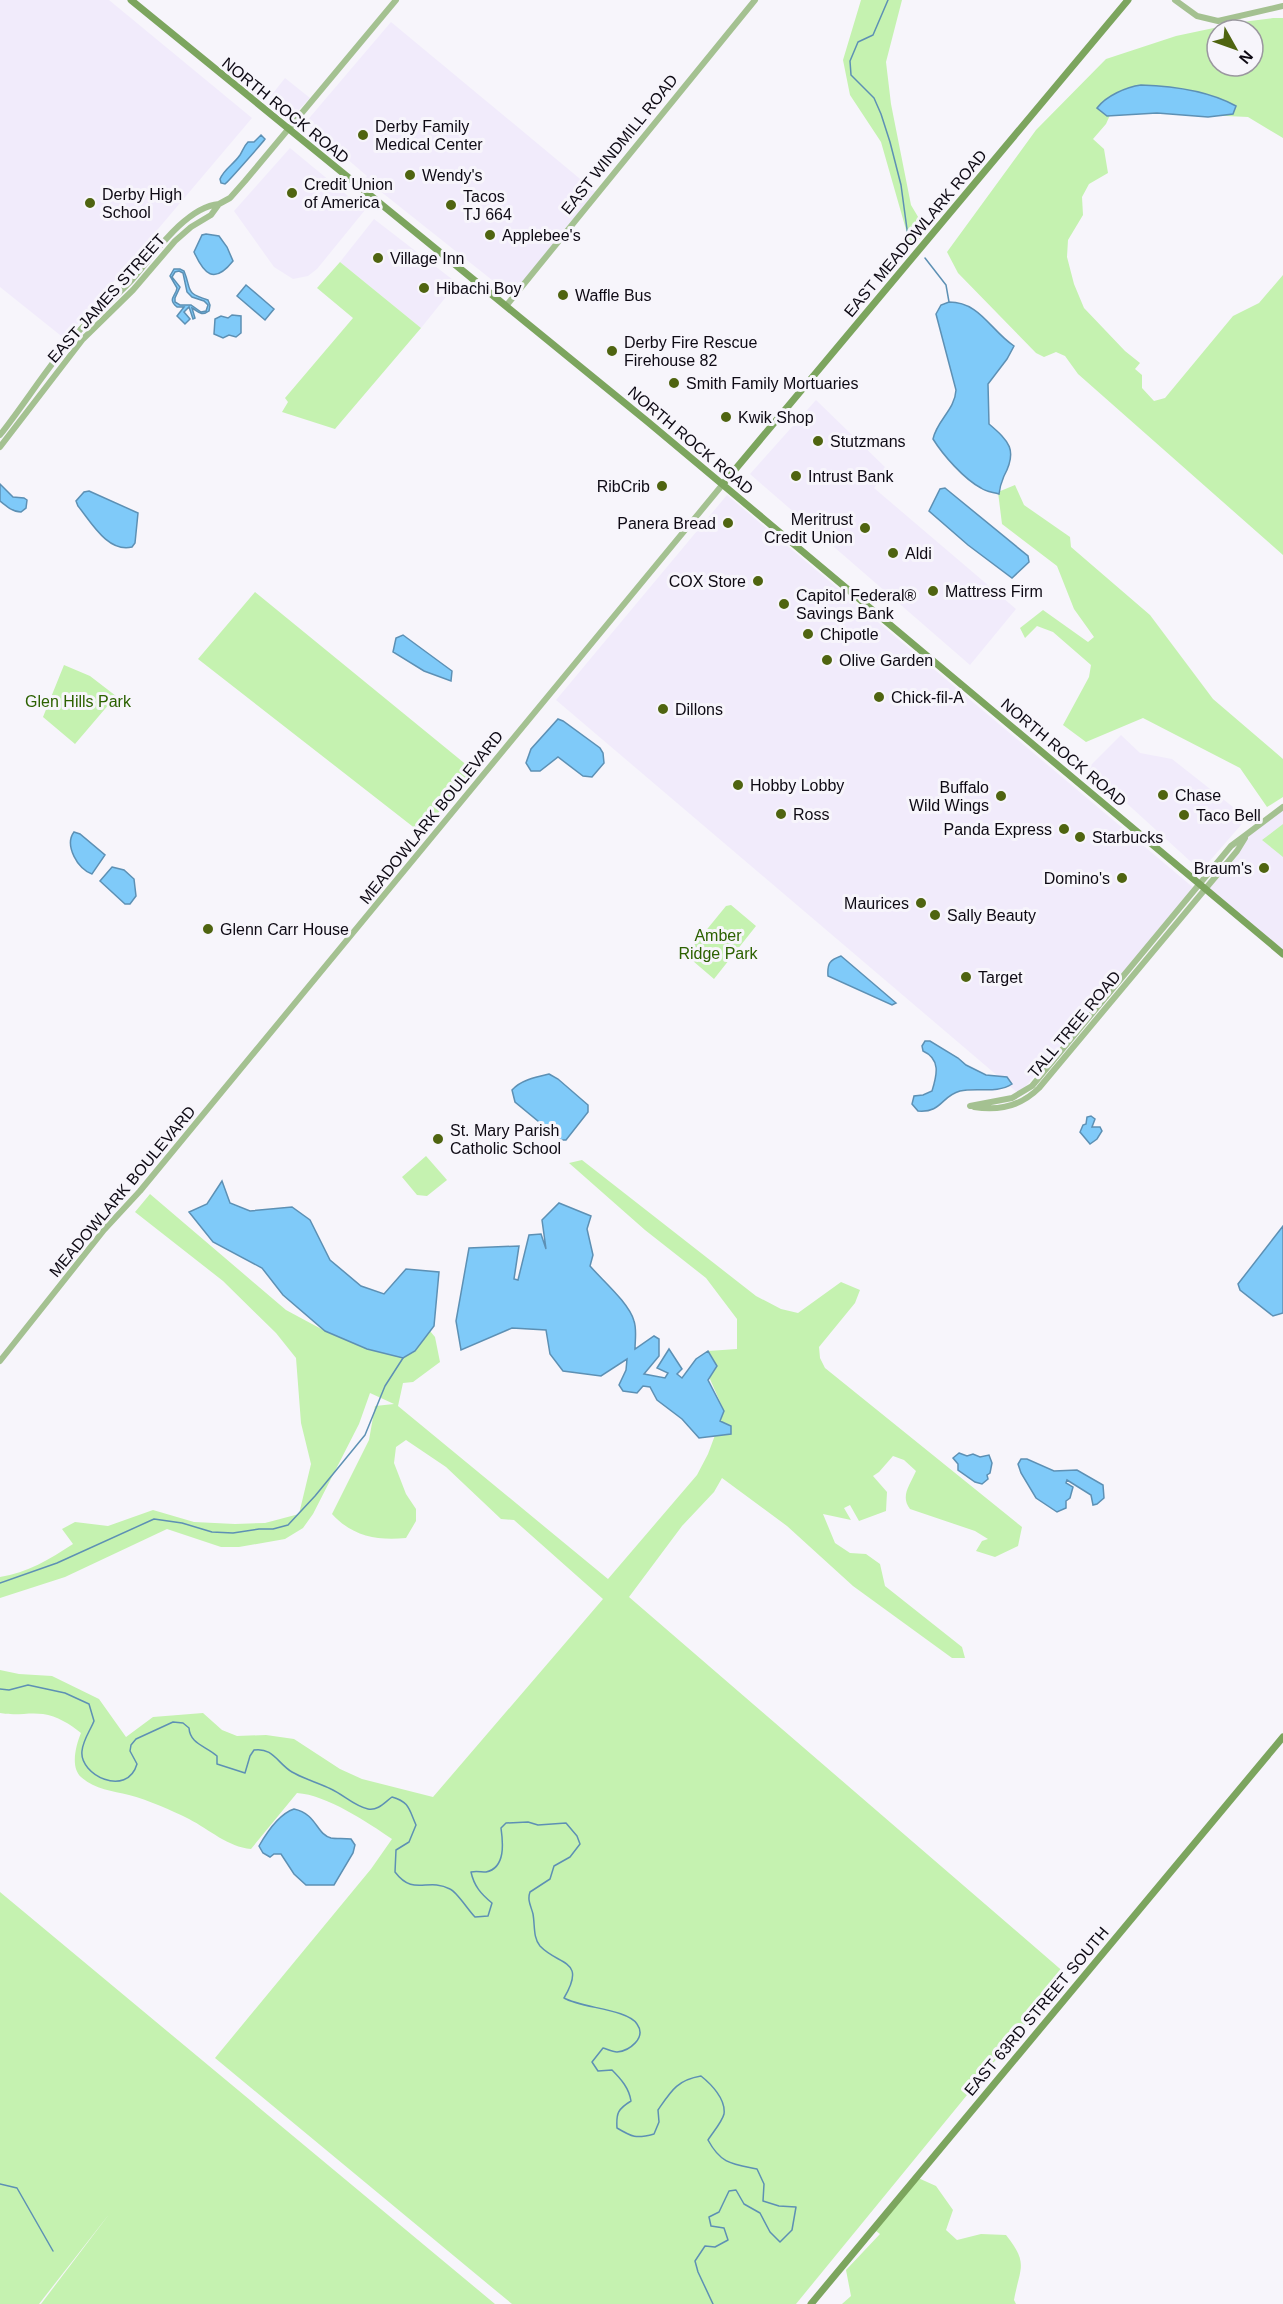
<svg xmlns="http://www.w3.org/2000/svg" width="1283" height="2304" font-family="Arial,sans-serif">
  <rect width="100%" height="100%" fill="#f7f5fb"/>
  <!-- built -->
  <path fill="#f1ebfb" d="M0 0H109L252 118 65 339 0 287Z
    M391 22 597 193 509 298 497 284 365 179 367 176 305 123Z
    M285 78 310 98 294 115 270 97Z
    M290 148 365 210 317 269 308 276 293 279 274 267 234 211Z
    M374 219 457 283 421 328 340 262Z
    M816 400 887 469 874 488 1016 609 970 665 750 474Z
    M727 495 1195 889 1019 1094 556 700Z
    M1121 735 1140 753 1172 759 1247 818 1201 871 1088 768Z
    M1283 807V954L1205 888 1247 835Z"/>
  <!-- green -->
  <path fill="#c5f2b0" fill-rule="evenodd" d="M861 0H902L886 62 891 104 911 205 927 232 911 247 881 142 850 95 843 60Z
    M1273 18H1283V138L1248 117 1140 112 1110 115 1106 124 1093 139 1104 149 1108 173 1089 184 1082 197 1083 215 1068 240 1067 257 1074 284 1084 308 1125 351 1140 363 1135 369 1142 375V388L1154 401 1165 398 1233 316 1259 303 1283 275V555L1078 374 1065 356 1056 352 1044 357 1036 353 958 273 947 252 1036 130 1106 59 1176 36 1242 22ZM1217 30H1253V66H1217Z
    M340 262 421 328 335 429 282 412 288 402 285 398 353 318 317 288Z
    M1015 485 1024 505 1070 537 1071 547 1150 615 1213 699 1283 759V797L1267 807 1240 768 1143 718 1086 742 1063 725 1089 677 1091 665 1053 632 1037 626 1025 638 1020 628 1043 610 1088 642 1094 637 1074 609 1057 566 1002 524 998 492Z
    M255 592 474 771 421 833 198 659Z
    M64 665 90 676 116 696 75 744 43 717Z
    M1283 824V857L1262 840Z
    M731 905 756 926 714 979 686 955 726 906Z
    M426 1156 447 1180 427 1196 417 1195 402 1177Z
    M582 1160 756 1296 781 1309 798 1313 841 1282 860 1290 855 1303 819 1347 820 1358 825 1368 1022 1527 1018 1546 995 1557 976 1551 982 1541 988 1539 975 1531 910 1509C900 1496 910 1485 916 1471L904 1460 893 1456 879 1472 873 1476 887 1492 886 1511 859 1521 850 1505 844 1508 851 1520 823 1514 835 1543 850 1553 866 1554 880 1564 885 1586 962 1647 965 1658H952L853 1586 787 1526 722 1478 714 1492 682 1526 629 1597 1066 1974 796 2304H512L215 2058 371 1869 392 1839C367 1822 327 1795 297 1793L251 1849C228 1847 210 1830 189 1819 171 1810 148 1800 129 1795 112 1791 94 1789 81 1777 70 1767 76 1745 81 1733 70 1724 57 1716 43 1714 29 1712 16 1716 0 1713V1670L19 1674 52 1676 99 1699 126 1737 153 1717 203 1713 222 1730 237 1736 266 1735 294 1739 340 1769 362 1779 433 1797 603 1599 514 1520 501 1519 446 1467 406 1440 396 1447 394 1463 406 1494 416 1509V1521L406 1538C377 1541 352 1536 332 1514L369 1440 375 1406 394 1404 370 1393 359 1424 313 1514 303 1528 285 1539 239 1547H221L167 1529 65 1577 0 1598V1577C27 1573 50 1559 73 1544L62 1529 75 1522 108 1526 153 1510 194 1522 235 1524 265 1523 299 1514 311 1464 301 1423 296 1358 276 1333 223 1281 135 1212 150 1194 286 1310 325 1331 415 1351 430 1331 435 1337 440 1362 413 1382 403 1383 398 1406 608 1579 697 1475 708 1454 724 1411 706 1370 708 1351 737 1349V1319L706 1278 645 1230 569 1163Z
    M0 1892 495 2304H41L110 2213 39 2304H0Z
    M916 2177 936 2186 953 2210 946 2230 957 2240 981 2234 1006 2235C1029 2264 1020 2267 1014 2300L1016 2304H842L851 2296 846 2270 880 2234 872 2228Z"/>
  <!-- water -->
  <path fill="#7fcaf9" stroke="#5d90b4" stroke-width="1.5" fill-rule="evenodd" d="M1141 85C1172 86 1209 91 1236 106L1233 114 1208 117 1157 113 1107 116 1097 108C1106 96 1126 87 1141 85Z
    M261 135 265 139C263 142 229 181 225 184L221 183 220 179C224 169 234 164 240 155 243 150 244 146 248 142H254Z
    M206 234 219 236 227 247 233 261C214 285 204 274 194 252L202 235Z
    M174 269H180L184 271C192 290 184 293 208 300L210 305 209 311C201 317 198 311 192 308L195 318 193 319 189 307 184 312 190 319 185 324 177 316 184 307H177C167 299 176 296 177 288L170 276ZM179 271 183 273 187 292 192 297 204 301 208 305 206 311 201 312 191 305H180L175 302V298L180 287 172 277 175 272Z
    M246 285 274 309 265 320 237 296Z
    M949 302C980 302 990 330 1014 346L1007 359 988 384 989 424C1009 441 1018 450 1004 476 1001 483 1000 485 999 494 993 492 986 492 981 488 964 479 943 455 933 439 937 420 955 410 956 390L936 314 941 305Z
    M232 315 241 316V333L236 337 229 335 223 338 214 334 215 319 221 316 228 318Z
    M0 484 13 497 24 498 27 500 26 508 21 512C13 512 6 506 0 501Z
    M945 488 1028 556 1029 562 1012 578 968 545 929 511 940 489Z
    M89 491 138 513 135 543 132 547C108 553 91 522 78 506L76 501 84 492Z
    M403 635 452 671 451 681 424 671 393 652 396 638Z
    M558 719 563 721 600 748 603 753 604 763 592 777 583 776 558 757 540 771H531L526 763 531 749Z
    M74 832 80 834 105 855 92 874C78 870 64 845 74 832Z
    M112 867 124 870 134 879 136 896 130 904H125L100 881Z
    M841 956 889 997 896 1003 892 1005 828 976C827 963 830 960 841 956Z
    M925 1041H930L958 1058 966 1065 986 1075 1007 1077 1012 1084C997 1094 977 1087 960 1091 941 1096 942 1113 918 1111L912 1104 914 1096 923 1095 932 1091C937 1075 941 1059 923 1051L922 1046Z
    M549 1074 558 1079 588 1105V1112L566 1140H561L515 1102 512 1090C521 1080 536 1077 549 1074Z
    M1091 1116 1095 1119 1092 1127H1100L1102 1131 1097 1139 1090 1144 1080 1132 1083 1125 1086 1124 1087 1117Z
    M222 1181 230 1203 250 1211 292 1207 310 1220 330 1260 361 1286 384 1294 406 1269 439 1272 434 1326 415 1351 403 1358 367 1349 325 1331 283 1295 262 1268 213 1242 189 1212 207 1204Z
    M559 1203 591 1216 587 1229 593 1255 590 1266C603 1281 629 1303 634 1321 637 1330 635 1340 635 1349L654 1336 659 1339V1356L644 1374 665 1378 668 1373 657 1368 669 1349 682 1369 677 1374 682 1378 696 1359 708 1351 717 1366 708 1380 724 1411 720 1421 731 1426V1434L699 1438 682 1419 657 1400 650 1387 643 1386 637 1393 623 1391 619 1385 626 1370 627 1359 601 1376 563 1371 550 1354 546 1330 512 1328 461 1350 456 1321 469 1248 519 1246 514 1279 518 1280 529 1235 541 1234 546 1249 542 1220Z
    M1283 1226V1313L1273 1316 1240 1290 1238 1284Z
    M959 1453 967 1456 973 1454 980 1457 989 1455 992 1463 990 1473 987 1475 988 1479 982 1484 975 1482 958 1470V1464L953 1458Z
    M1021 1459H1027L1054 1471 1077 1470 1103 1485 1104 1498 1097 1504 1093 1505 1091 1495 1067 1480 1066 1483 1073 1487 1070 1498 1066 1501V1508L1057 1512 1036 1498 1021 1473 1018 1464Z
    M294 1809C317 1814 316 1834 331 1838 337 1839 344 1838 351 1839L355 1845 353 1853 334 1885H306L294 1874 281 1854H274L270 1857 263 1853 259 1846C267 1832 279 1814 294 1809Z"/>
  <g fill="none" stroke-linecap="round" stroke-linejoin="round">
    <!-- stream -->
    <path stroke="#5d90b4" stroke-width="1.5" d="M888 0 873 35 858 42 850 61 851 75 874 98 881 114 890 142 901 185 909 244
      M925 258 946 285 949 302
      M0 1583 57 1563 154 1519 182 1523 212 1532 233 1533 259 1529H273L288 1525 315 1496 365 1435 385 1386 403 1358
      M0 1689 9 1690 28 1685 65 1693 89 1704 94 1721C90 1731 83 1740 82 1751 79 1775 127 1798 137 1764L130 1751 131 1745 136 1739 173 1722 183 1723 189 1728C190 1744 206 1746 217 1756V1764L245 1773 250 1756 254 1750C273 1747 278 1764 292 1772 304 1779 319 1783 331 1789 344 1795 354 1806 368 1809 378 1811 385 1802 392 1797 410 1802 409 1810 416 1825L409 1842 396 1850 395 1872C414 1897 427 1877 450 1889 457 1892 468 1910 475 1917L488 1916 492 1903C481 1894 474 1886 471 1872 476 1871 481 1872 486 1872 506 1868 503 1842 501 1828L506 1823 528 1822 538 1825 566 1823 577 1836 580 1844 570 1857 554 1866 550 1879 530 1892C527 1900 531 1906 533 1914 535 1925 533 1938 540 1946 559 1966 587 1959 564 1998 581 2008 627 2009 637 2024 647 2038 629 2051 617 2052 612 2052 607 2049 603 2048L592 2062 598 2071 612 2070C621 2079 629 2088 631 2101 618 2109 616 2113 617 2128 632 2137 636 2139 654 2134L659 2122 658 2110C671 2091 677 2080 701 2076 711 2084 726 2099 724 2114 722 2122 713 2132 708 2140 721 2164 732 2164 757 2169L764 2184 763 2201 779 2206 796 2207 792 2230 780 2242 770 2232 760 2213 744 2204 736 2190 729 2191 719 2212 709 2217 711 2226 724 2228 728 2240 715 2247 705 2246 695 2261 698 2272 713 2304
      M0 2184 17 2188 53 2251"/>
    <!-- tertiary -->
    <path stroke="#a4c191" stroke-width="6" d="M1175 0 1197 16 1218 21 1283 6
      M219 204 230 198 245 181 396 0
      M506 306 755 0
      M0 435C27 401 49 364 78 332 94 314 114 299 131 281 152 257 185 207 219 204L211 215 191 227 175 241 133 290 83 339 0 447
      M970 1106 1012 1098 1032 1086 1231 846 1283 807
      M974 1107C998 1111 1021 1106 1039 1088L1237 851 1245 838
      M0 1361 104 1230 140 1191 723 484"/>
    <!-- secondary -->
    <path stroke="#7ca55e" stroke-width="7" d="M131 0 648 422 1283 954
      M723 484 1128 0
      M811 2304 1283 1737"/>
  </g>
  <!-- markers -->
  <g fill="#4f6410" stroke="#f7f5fb" stroke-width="2">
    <circle cx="363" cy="135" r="6"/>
    <circle cx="410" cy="175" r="6"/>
    <circle cx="292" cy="193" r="6"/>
    <circle cx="90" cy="203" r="6"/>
    <circle cx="451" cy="205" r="6"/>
    <circle cx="490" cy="235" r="6"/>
    <circle cx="378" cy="258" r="6"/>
    <circle cx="424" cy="288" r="6"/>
    <circle cx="563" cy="295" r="6"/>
    <circle cx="612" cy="351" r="6"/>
    <circle cx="674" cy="383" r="6"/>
    <circle cx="726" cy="417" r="6"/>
    <circle cx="818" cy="441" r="6"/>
    <circle cx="796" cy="476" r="6"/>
    <circle cx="662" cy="486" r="6"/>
    <circle cx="728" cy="523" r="6"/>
    <circle cx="865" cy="528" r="6"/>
    <circle cx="893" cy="553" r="6"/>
    <circle cx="758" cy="581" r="6"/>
    <circle cx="933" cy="591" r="6"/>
    <circle cx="784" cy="604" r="6"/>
    <circle cx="808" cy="634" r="6"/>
    <circle cx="827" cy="660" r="6"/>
    <circle cx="879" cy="697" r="6"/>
    <circle cx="663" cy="709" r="6"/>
    <circle cx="738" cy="785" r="6"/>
    <circle cx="1163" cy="795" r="6"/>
    <circle cx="1001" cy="796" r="6"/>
    <circle cx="781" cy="814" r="6"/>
    <circle cx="1184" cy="815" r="6"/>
    <circle cx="1064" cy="829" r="6"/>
    <circle cx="1080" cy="837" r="6"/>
    <circle cx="1264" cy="868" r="6"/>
    <circle cx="1122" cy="878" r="6"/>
    <circle cx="921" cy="903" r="6"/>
    <circle cx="935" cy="915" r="6"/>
    <circle cx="208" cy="929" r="6"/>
    <circle cx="966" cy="977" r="6"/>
    <circle cx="438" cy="1139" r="6"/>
  </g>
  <g text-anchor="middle" stroke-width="6" stroke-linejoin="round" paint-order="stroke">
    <!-- street labels -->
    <g font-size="16" fill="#0e0a14" stroke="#f7f5fb">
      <text transform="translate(286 110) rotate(39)" y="6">NORTH ROCK ROAD</text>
      <text transform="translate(619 144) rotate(-51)" y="6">EAST WINDMILL ROAD</text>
      <text transform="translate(915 233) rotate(-50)" y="6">EAST MEADOWLARK ROAD</text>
      <text transform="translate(106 298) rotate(-48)" y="6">EAST JAMES STREET</text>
      <text transform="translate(691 440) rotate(40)" y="6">NORTH ROCK ROAD</text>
      <text transform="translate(1064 752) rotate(40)" y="6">NORTH ROCK ROAD</text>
      <text transform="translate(431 817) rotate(-51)" y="6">MEADOWLARK BOULEVARD</text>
      <text transform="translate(1074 1024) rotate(-50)" y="6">TALL TREE ROAD</text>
      <text transform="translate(122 1191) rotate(-50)" y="6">MEADOWLARK BOULEVARD</text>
      <text transform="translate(1036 2011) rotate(-50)" y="6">EAST 63RD STREET SOUTH</text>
    </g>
    <!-- poi labels -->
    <g font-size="16" fill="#0e0a14" stroke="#f7f5fb" text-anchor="start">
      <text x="375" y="132">Derby Family<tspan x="375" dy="18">Medical Center</tspan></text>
      <text x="422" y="181">Wendy's</text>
      <text x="304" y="190">Credit Union<tspan x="304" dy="18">of America</tspan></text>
      <text x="102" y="200">Derby High<tspan x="102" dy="18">School</tspan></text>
      <text x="463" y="202">Tacos<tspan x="463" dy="18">TJ 664</tspan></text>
      <text x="502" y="241">Applebee's</text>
      <text x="390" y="264">Village Inn</text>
      <text x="436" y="294">Hibachi Boy</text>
      <text x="575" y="301">Waffle Bus</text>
      <text x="624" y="348">Derby Fire Rescue<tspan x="624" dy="18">Firehouse 82</tspan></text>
      <text x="686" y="389">Smith Family Mortuaries</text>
      <text x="738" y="423">Kwik Shop</text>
      <text x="830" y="447">Stutzmans</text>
      <text x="808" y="482">Intrust Bank</text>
      <text x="650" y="492" text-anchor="end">RibCrib</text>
      <text x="853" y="525" text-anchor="end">Meritrust<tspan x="853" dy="18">Credit Union</tspan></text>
      <text x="716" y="529" text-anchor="end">Panera Bread</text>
      <text x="905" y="559">Aldi</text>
      <text x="746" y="587" text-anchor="end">COX Store</text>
      <text x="945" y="597">Mattress Firm</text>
      <text x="796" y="601">Capitol Federal®<tspan x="796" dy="18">Savings Bank</tspan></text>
      <text x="820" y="640">Chipotle</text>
      <text x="839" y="666">Olive Garden</text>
      <text x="891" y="703">Chick-fil-A</text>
      <text x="675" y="715">Dillons</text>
      <text x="750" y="791">Hobby Lobby</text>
      <text x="989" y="793" text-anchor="end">Buffalo<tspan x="989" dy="18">Wild Wings</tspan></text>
      <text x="1175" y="801">Chase</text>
      <text x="793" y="820">Ross</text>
      <text x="1196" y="821">Taco Bell</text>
      <text x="1052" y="835" text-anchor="end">Panda Express</text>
      <text x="1092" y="843">Starbucks</text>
      <text x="1252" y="874" text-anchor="end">Braum's</text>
      <text x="1110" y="884" text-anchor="end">Domino's</text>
      <text x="909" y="909" text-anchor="end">Maurices</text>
      <text x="947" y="921">Sally Beauty</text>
      <text x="220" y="935">Glenn Carr House</text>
      <text x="978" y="983">Target</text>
      <text x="450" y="1136">St. Mary Parish<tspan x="450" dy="18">Catholic School</tspan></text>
    </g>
    <!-- park labels -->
    <g font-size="16" fill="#2c6100" stroke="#f7f5fb">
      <text x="78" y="707">Glen Hills Park</text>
      <text x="718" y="941">Amber<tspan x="718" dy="18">Ridge Park</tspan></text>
    </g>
  </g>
  <!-- north arrow -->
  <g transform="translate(1235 48) rotate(130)"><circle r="28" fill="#f7f5fb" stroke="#9a979f" stroke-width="1.5"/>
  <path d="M0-4.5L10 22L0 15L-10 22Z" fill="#4f6410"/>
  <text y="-9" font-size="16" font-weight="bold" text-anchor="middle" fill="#0e0a14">N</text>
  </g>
</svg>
